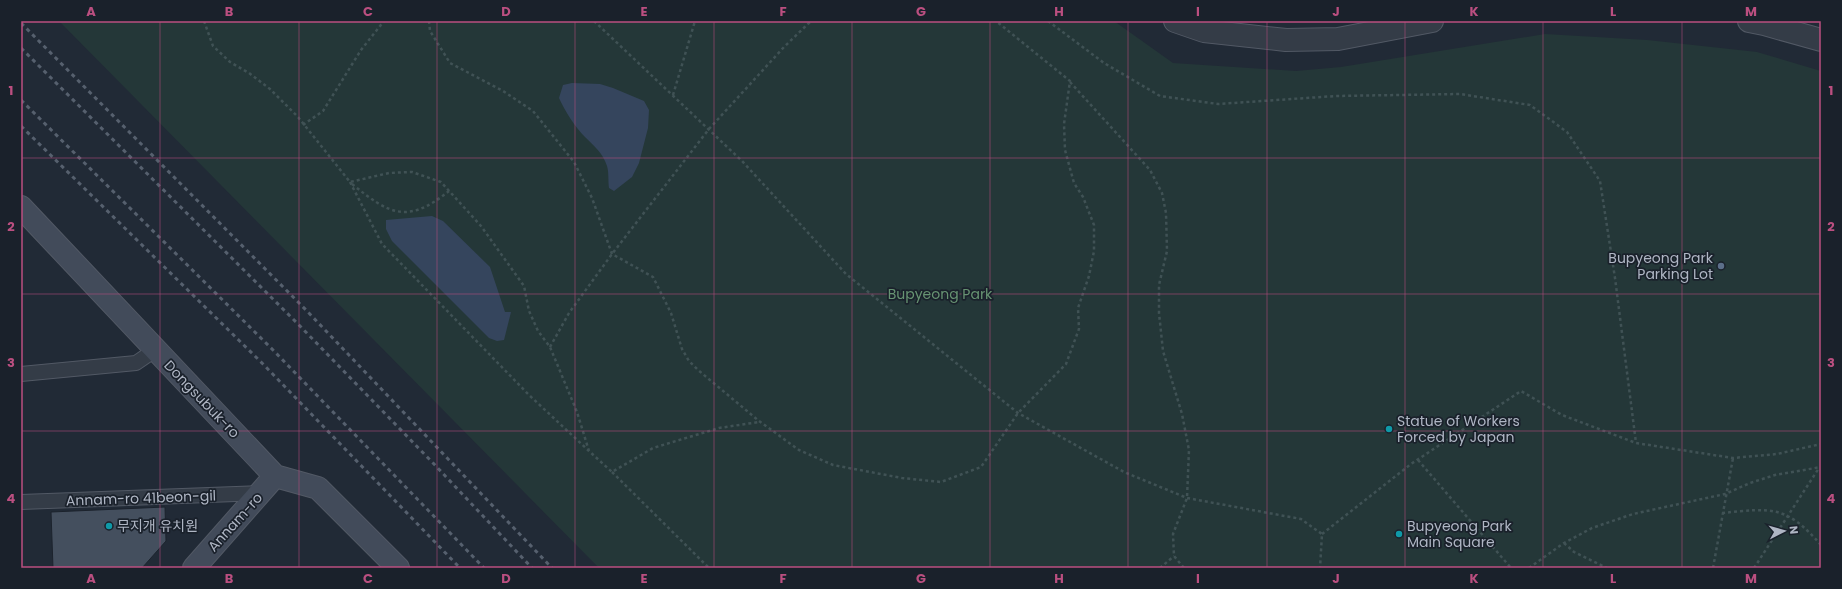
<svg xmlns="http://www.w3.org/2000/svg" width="1842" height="589" font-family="Poppins,'Noto Sans KR',sans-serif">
  <rect width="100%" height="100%" fill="#212a36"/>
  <!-- green -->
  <path fill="#243738" d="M59 21H1114L1173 63 1296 71 1341 67 1545 34 1647 40 1757 52 1821 71V568H599Z"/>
  <!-- water -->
  <path fill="#35455d" d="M572 83 600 84 613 88 644 101 649 110 648 128 639 163 632 177 614 191 609 188C608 181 609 172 607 166 603 153 594 146 585 137 575 127 565 111 559 98L563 85Z
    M432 216 443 221 490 267 505 312H511L504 340 497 341 489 338 392 241 386 229V220Z"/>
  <!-- building -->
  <path fill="#444f5e" stroke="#1c232d" d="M165 507 166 541 142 568H53L51 512Z"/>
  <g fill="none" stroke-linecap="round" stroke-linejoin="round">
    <defs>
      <path id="lane" d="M21 374 136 363 155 350
        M21 502 260 493"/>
      <path id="street" d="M1175 21 1204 31 1286 40 1338 39 1432 21
        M1749 21 1764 24 1821 40"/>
      <path id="secondary" d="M21 207 275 476 318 488 398 568
        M194 568 275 476"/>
    </defs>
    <!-- lane casing -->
    <use href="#lane" stroke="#525965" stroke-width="16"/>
    <!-- street casing -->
    <use href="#street" stroke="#525965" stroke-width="24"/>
    <!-- secondary casing -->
    <use href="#secondary" stroke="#525965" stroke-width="24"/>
    <!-- path -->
    <path stroke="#405255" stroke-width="2.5" stroke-dasharray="3 3" stroke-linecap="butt" d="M204 21 213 46 230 62 249 73 270 89 298 117 350 182 389 173 412 172 441 182 481 226 524 286 529 311 538 331 550 347 577 412 589 451 612 472 653 448 719 428 759 422
      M429 21 430 31 450 63 503 91 533 111 574 162 592 198 612 254 653 277 671 313 682 349 689 361 698 370 759 421 799 450 833 465 902 478 941 482 981 467 1018 413 1066 364 1079 329 1078 308 1089 276 1094 251V225L1083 197 1074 183 1065 150 1064 124 1070 81 996 21
      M594 21 742 161 846 274 1018 413 1124 472 1187 498 1301 519 1322 534 1320 568
      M1048 21 1104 63 1160 96 1218 104 1336 96 1460 94 1530 105 1567 132 1600 181 1615 278 1636 443
      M1070 82 1150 170 1162 193 1166 213 1167 251 1159 285V313L1163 351 1182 414 1189 450 1187 498 1173 534 1174 556 1184 568
      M673 95 695 21
      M303 125 323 111 361 50 384 21
      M350 182 382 244 529 395 589 451
      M352 184C389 214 407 225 449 191
      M550 347 569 313 612 254 709 129 784 47 811 21
      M1418 460 1511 568
      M612 472 709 568
      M1722 513C1772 508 1786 505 1821 545
      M1322 534 1411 464 1521 391 1562 415 1636 443 1733 458 1777 454 1821 444
      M1564 543 1574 552 1607 568
      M1160 568 1174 556
      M1529 568 1564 543 1592 528 1633 514 1725 494 1750 483 1775 475 1821 467
      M1713 568 1733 458
      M1754 568 1819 468"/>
    <!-- lane -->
    <use href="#lane" stroke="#343c47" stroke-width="14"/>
    <!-- street -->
    <use href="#street" stroke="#343c47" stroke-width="22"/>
    <!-- secondary -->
    <use href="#secondary" stroke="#424b5a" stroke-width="22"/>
    <!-- rail -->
    <path stroke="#56606e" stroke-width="3" stroke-dasharray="4 4" stroke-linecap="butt" d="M21 23 306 310 552 568
      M21 48 298 324 433 463 532 568
      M21 100 274 351 484 568
      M21 126 263 364 460 568"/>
  </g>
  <!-- grid -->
  <path fill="none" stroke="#bb4f80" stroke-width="1" stroke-opacity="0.55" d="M160 21V568M299 21V568M437 21V568M575 21V568M714 21V568M852 21V568M990 21V568M1128 21V568M1267 21V568M1405 21V568M1543 21V568M1682 21V568M21 158H1821M21 294H1821M21 431H1821"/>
  <!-- markers -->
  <circle fill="#5c6f8a" stroke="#1a212b" stroke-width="1.5" cx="1721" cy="266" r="4"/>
  <g fill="#0f9aa8" stroke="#1a212b" stroke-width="1.5">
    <circle cx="1389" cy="429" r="4"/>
    <circle cx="109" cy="526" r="4"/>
    <circle cx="1399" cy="534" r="4"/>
  </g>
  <g text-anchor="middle" stroke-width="3.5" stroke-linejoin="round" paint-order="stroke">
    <!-- poi labels -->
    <g font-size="14" fill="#afb6c4" stroke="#1a212b" text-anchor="start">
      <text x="1713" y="263" text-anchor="end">Bupyeong Park<tspan x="1713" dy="16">Parking Lot</tspan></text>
      <text x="1397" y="426">Statue of Workers<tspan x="1397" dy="16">Forced by Japan</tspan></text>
      <text x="117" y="531">무지개 유치원</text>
      <text x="1407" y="531">Bupyeong Park<tspan x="1407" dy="16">Main Square</tspan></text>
    </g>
    <!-- park labels -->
    <g font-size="14" fill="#679372" stroke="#1a212b">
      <text x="940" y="299">Bupyeong Park</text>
    </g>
    <!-- street labels -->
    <g font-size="14" fill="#afb6c4" stroke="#1a212b">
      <text transform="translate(202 399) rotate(46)" y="5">Dongsubuk-ro</text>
      <text transform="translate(141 498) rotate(-2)" y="5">Annam-ro 41beon-gil</text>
      <text transform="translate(235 522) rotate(-48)" y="5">Annam-ro</text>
    </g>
  </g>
  <!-- border -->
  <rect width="1842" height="589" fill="none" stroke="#1a212b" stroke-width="44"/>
  <!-- north arrow -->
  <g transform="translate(1784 531) rotate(84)" stroke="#1a212b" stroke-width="3" paint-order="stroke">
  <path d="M0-3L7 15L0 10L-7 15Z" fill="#afb6c4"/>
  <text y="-6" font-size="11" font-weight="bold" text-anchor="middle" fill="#afb6c4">N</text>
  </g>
  <rect x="22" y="22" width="1798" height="545" fill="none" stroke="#bb4f80" stroke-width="1.5"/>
  <g font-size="13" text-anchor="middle" font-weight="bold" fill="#bb4f80">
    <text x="91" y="16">A</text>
    <text x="229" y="16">B</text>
    <text x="368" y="16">C</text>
    <text x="506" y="16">D</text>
    <text x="644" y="16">E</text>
    <text x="783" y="16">F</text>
    <text x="921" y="16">G</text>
    <text x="1059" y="16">H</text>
    <text x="1198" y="16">I</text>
    <text x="1336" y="16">J</text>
    <text x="1474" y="16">K</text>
    <text x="1613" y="16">L</text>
    <text x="1751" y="16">M</text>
    <text x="11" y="95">1</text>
    <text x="1831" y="95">1</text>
    <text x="11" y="231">2</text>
    <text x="1831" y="231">2</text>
    <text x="11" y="367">3</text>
    <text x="1831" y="367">3</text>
    <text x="11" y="503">4</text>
    <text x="1831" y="503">4</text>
    <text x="91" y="583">A</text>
    <text x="229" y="583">B</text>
    <text x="368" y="583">C</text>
    <text x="506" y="583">D</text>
    <text x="644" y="583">E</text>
    <text x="783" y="583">F</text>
    <text x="921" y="583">G</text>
    <text x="1059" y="583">H</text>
    <text x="1198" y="583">I</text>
    <text x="1336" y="583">J</text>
    <text x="1474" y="583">K</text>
    <text x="1613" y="583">L</text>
    <text x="1751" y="583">M</text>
  </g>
</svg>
